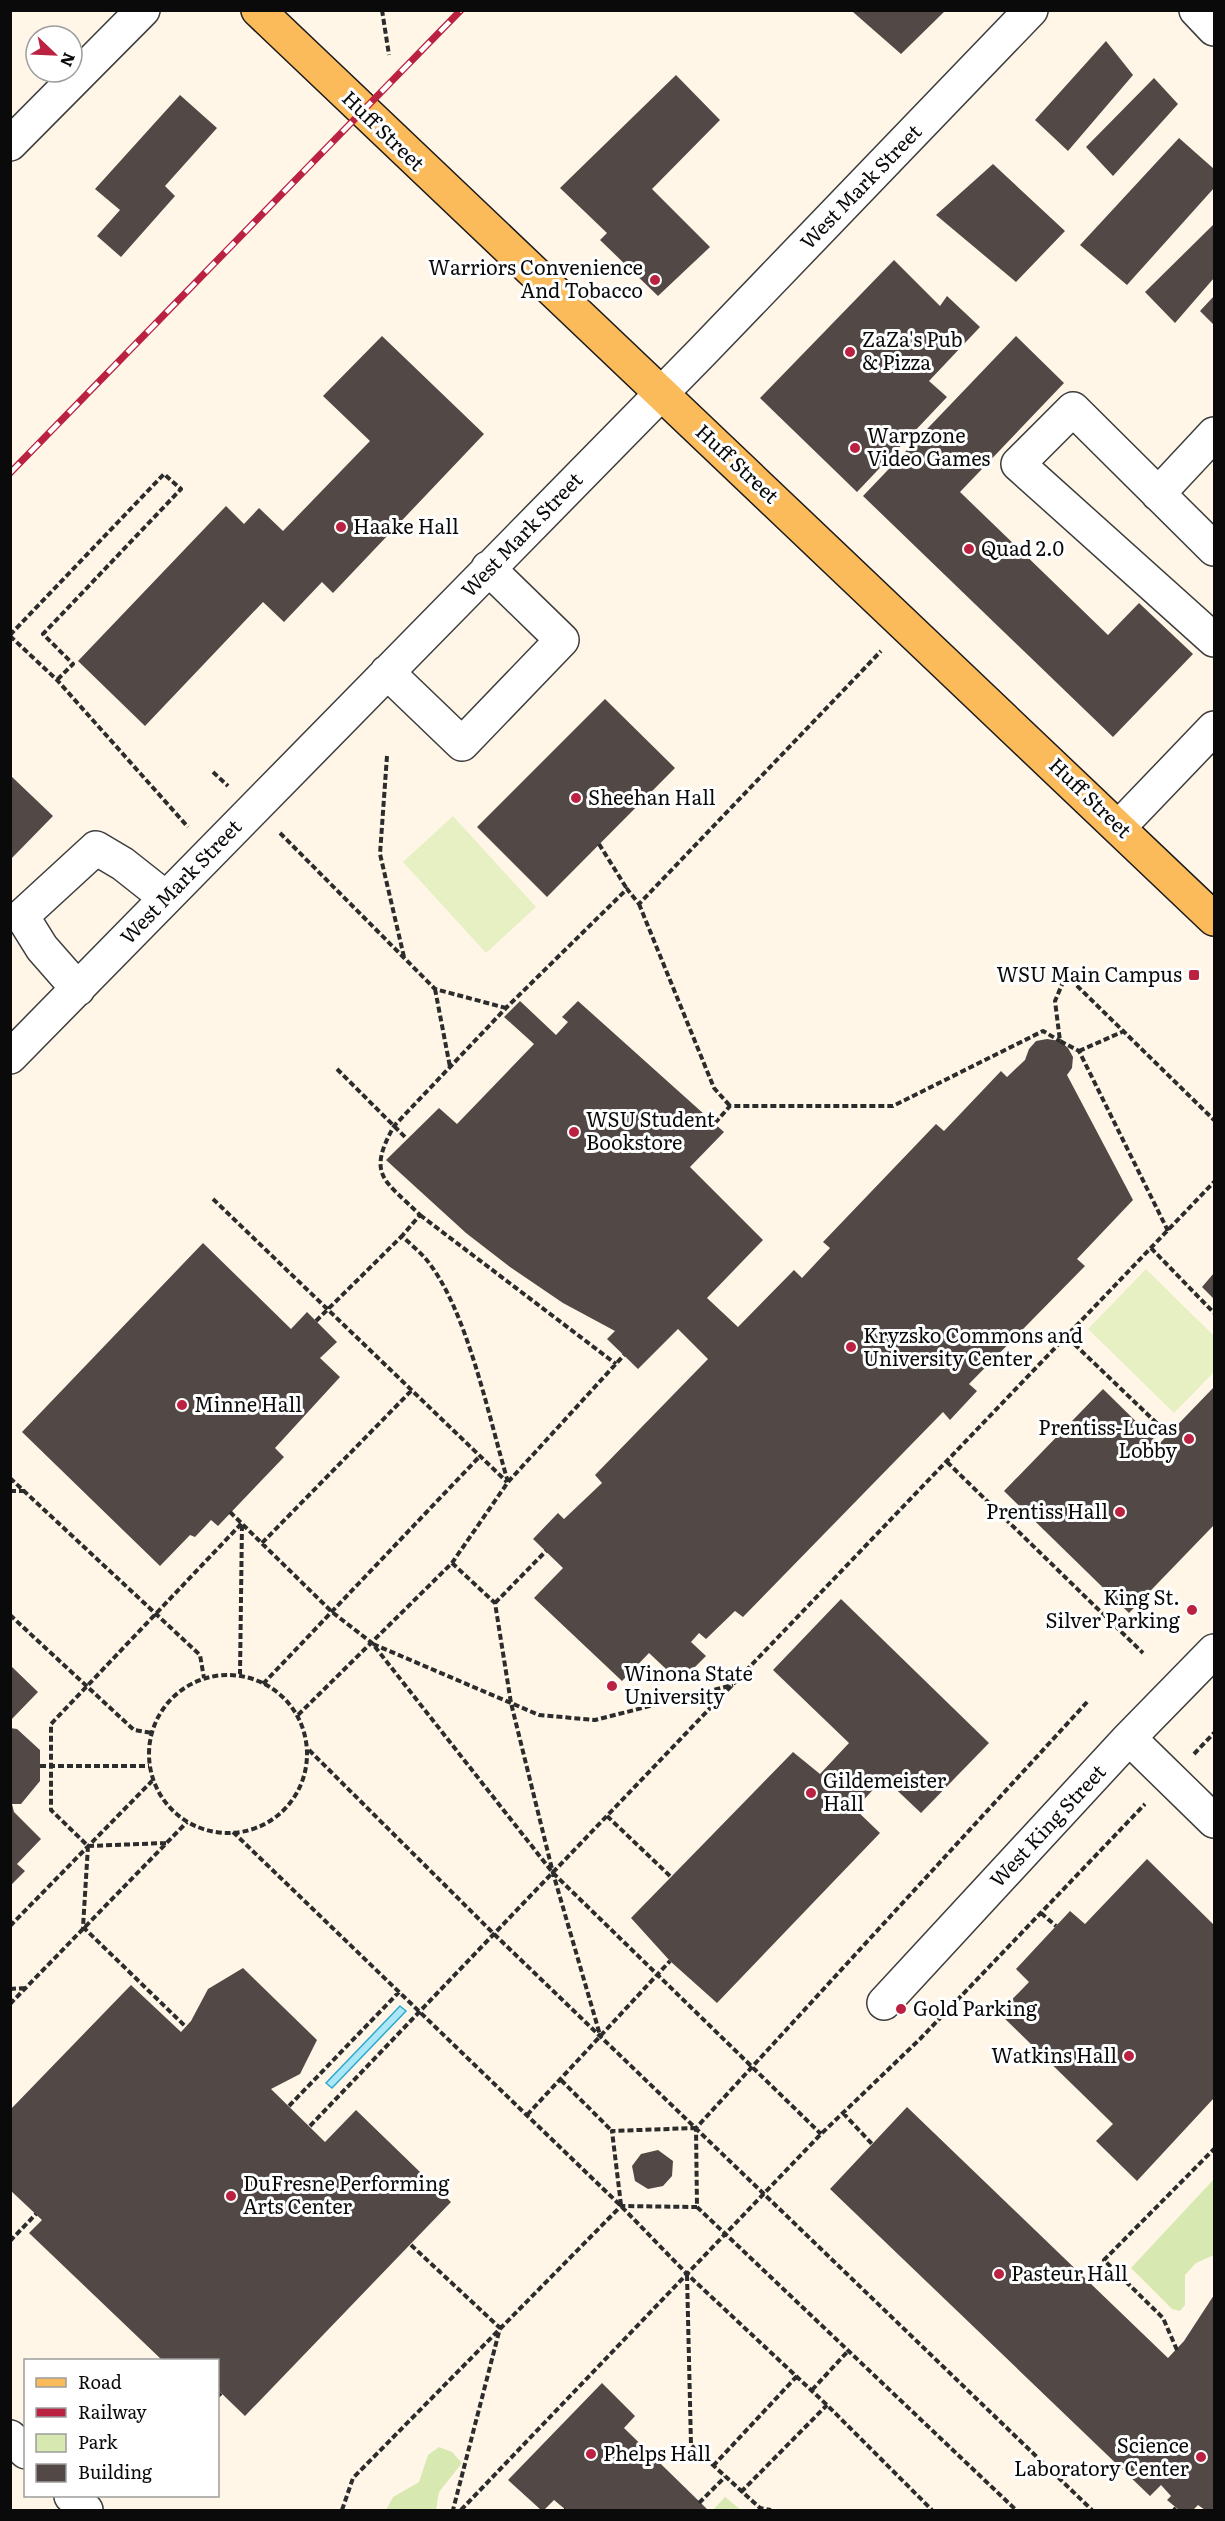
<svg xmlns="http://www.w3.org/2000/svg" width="1225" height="2521" font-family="Literata,serif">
  <rect width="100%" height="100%" fill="#fff6e7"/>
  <!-- green -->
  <path fill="#d7e9b1" d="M1214 2179V2255L1196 2263 1185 2275V2305L1180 2311 1172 2309 1131 2268Z
    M439 2447 452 2452 462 2463 439 2492 436 2510H386L393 2497 419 2482 428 2455Z
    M725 2497 741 2510H713Z"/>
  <!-- pitch -->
  <path fill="#e7f0c3" d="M453 816 536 907 486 953 403 862Z
    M1146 1269 1214 1336V1372L1174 1413 1088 1329Z"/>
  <!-- water -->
  <path fill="#abe7f7" stroke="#30a9cf" stroke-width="1.5" d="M400 2006 406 2011 332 2088 326 2083Z"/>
  <!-- building -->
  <path fill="#524946" d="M855 10H946L901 54 853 12Z
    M1106 41 1133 75 1068 151 1035 120Z
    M676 75 720 120 652 189 710 247 658 296 600 240 607 233 560 188Z
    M1154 78 1178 104 1113 176 1086 147Z
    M180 95 217 128 165 186 175 196 121 257 97 236 120 210 95 189Z
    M1179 138 1214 169V188L1127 285 1080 245Z
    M993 164 1065 231 1016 282 936 215Z
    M1214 224V278L1175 323 1145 292Z
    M894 260 940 306 947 296 980 327 929 381 947 397 857 492 760 398Z
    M1214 296V325L1200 311Z
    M382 336 484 434 333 593 322 582 284 622 263 602 145 726 78 661 226 506 244 524 259 508 283 531 370 441 323 396Z
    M1016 336 1064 383 960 492 1108 635 1139 603 1193 654 1113 737 863 496Z
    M605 699 675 768 547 897 477 827Z
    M10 775 53 816 10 860Z
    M520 1001 556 1035 568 1022 562 1017 578 1001 724 1132 690 1167 763 1240 707 1298 738 1327 794 1270 802 1278 830 1248 823 1242 936 1124 944 1131 1001 1071 1007 1077 1025 1060 1029 1049 1036 1041 1047 1039 1060 1041 1068 1048 1073 1057 1072 1068 1067 1075 1133 1200 1077 1259 1085 1266 969 1384 977 1391 950 1420 943 1412 743 1617 735 1611 706 1639 699 1633 691 1642 706 1656 680 1682 649 1653 622 1681 534 1598 563 1568 533 1539 558 1513 564 1519 602 1483 595 1475 708 1359 678 1329 638 1369 607 1339 615 1331 563 1303 510 1267 466 1233 386 1160 439 1108 457 1124 534 1044 504 1017Z
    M203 1243 291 1329 307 1312 337 1342 320 1358 340 1377 275 1448 284 1457 218 1526 211 1520 195 1537 190 1535 160 1566 22 1432Z
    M1214 1273V1299L1202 1287Z
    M1214 1387V1525L1129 1613 1004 1491 1103 1389 1159 1444Z
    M841 1599 989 1743 921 1813 884 1778 855 1809 880 1833 717 2003 670 1961 631 1918 793 1752 820 1774 849 1743 773 1670Z
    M10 1665 38 1692 10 1721Z
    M10 1728 17 1729 40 1750V1781L21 1804H12L14 1812 41 1839 17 1864 25 1871 10 1886Z
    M1147 1859 1214 1925V2098L1137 2181 1096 2141 1113 2124 999 2013 1029 1982 1016 1969 1070 1911 1085 1924Z
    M243 1968 317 2040 300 2074 271 2089 325 2142 356 2110 451 2202 245 2416 218 2390V2360H162L29 2233 42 2220 10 2190V2110L131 1985 181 2032 191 2021 208 1989Z
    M907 2107 1168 2358 1184 2341 1214 2295V2510H1205L1198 2505 1193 2510H1179L1167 2500 1171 2496 1161 2485 1150 2496 830 2189Z
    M658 2150 673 2161 672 2176 663 2186 648 2189 635 2181 632 2166 641 2154Z
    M602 2383 635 2416 624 2428 708 2510H566L554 2500 544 2510H541L508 2480Z"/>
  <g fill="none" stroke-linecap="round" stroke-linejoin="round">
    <defs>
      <path id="minor" d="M1196 10 1214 29
        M10 144 143 10
        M1158 494 1214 434
        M1214 549 1073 409 1018 464 1214 640
        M387 672 462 744 562 640 488 568
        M1120 826 1214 728
        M78 989 42 948 22 916 96 848 123 864 166 898
        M10 1057 701 353 1031 10
        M1129 1738 1214 1821
        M884 2003 1129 1738 1214 1651
        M10 2437 26 2452
        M71 2496 86 2510"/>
      <path id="major" d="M258 10 1214 919"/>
    </defs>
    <!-- minor casing -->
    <use href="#minor" stroke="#3d3d3d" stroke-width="36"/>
    <!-- major casing -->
    <use href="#major" stroke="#1b1b1b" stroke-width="36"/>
    <!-- path -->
    <path stroke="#2c2c2c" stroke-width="4" stroke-dasharray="6 3" stroke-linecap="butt" d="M382 10 389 55
      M10 635 164 474 181 489 43 634 73 664 57 680
      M10 636 57 680 188 827
      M387 756 380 854 404 957
      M213 772 228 786
      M280 833 435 989 506 1008
      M599 844 627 889
      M639 904 714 1088 730 1106
      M435 989 450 1067
      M1079 1051 1122 1032
      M337 1069 407 1139
      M715 1123 730 1106H893L1043 1031 1060 1041
      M213 1199 507 1482
      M420 1215 616 1364
      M1168 1231 1079 1051 1060 1041 1055 1001 1066 975 1214 1120
      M1151 1248 1214 1313
      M316 1321 402 1236
      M1068 1338 1168 1434
      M947 1462 1143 1653
      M10 1478 200 1655 204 1678
      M508 1482C489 1419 467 1307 425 1258 418 1250 409 1243 402 1236L420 1215C385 1180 366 1176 394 1126L506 1008 627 889 639 904 881 651
      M10 1491H25
      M230 1512 332 1612 372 1643 553 1873 821 2134
      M262 1543 412 1390
      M452 1563 495 1603 511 1703 553 1873 600 2035
      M495 1603 546 1551
      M10 1615 134 1730 152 1733
      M373 1644 539 1715 595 1720 733 1685
      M149 1754a79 79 0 1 1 158 0a79 79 0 1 1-158 0Z
      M263 1684 480 1456
      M298 1715 452 1563 508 1482 624 1355
      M309 1750 494 1934 1092 2510
      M1194 1754 1214 1733
      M40 1766H149
      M607 1816 671 1877
      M233 1832 621 2206 687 2274 827 2405 932 2510
      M166 1843 88 1846 51 1810V1724L242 1523 240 1674
      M88 1846 83 1927 186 2027
      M1041 1913 1056 1926
      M10 1926 152 1781
      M10 1989 25 1988
      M10 2004 187 1822
      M561 2080 612 2131
      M289 2106 399 1992
      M843 2113 872 2144
      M527 2115 670 1961
      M310 2126 1214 1182
      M621 2205 612 2131 695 2128
      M697 2207 1016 2510
      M10 2241 36 2214
      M411 2245 500 2328 453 2510
      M687 2275 691 2445 760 2508 771 2510
      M1177 2350 1163 2318 1104 2260 1214 2149
      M812 2390 848 2351
      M218 2396 221 2393
      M713 2466 797 2376
      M741 2492 827 2405
      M699 2503 725 2477
      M342 2510 353 2478 621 2206 697 2207 696 2128 1088 1701
      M461 2510 821 2134 920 2039 1145 1804
      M564 2510H565
      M1174 2510 1176 2508"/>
    <!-- minor -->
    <use href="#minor" stroke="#fff" stroke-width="33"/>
    <!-- major -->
    <use href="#major" stroke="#fcbb5a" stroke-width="33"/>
    <defs>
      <path id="rail" d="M10 473 461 10"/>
    </defs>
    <!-- rail casing -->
    <use href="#rail" stroke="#bb2141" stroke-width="7"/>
    <!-- rail -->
    <use href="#rail" stroke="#fff" stroke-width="4.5" stroke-dasharray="14" stroke-linecap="butt"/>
  </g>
  <!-- markers -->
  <g fill="#bb2141" stroke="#fff" stroke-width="2">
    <circle cx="655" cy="280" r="6"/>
    <circle cx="850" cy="352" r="6"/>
    <circle cx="855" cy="448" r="6"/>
    <circle cx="341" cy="527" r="6"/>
    <circle cx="969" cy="549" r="6"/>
    <circle cx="576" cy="798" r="6"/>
    <rect x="1188" y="969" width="12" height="12" rx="3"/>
    <circle cx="574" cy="1132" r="6"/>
    <circle cx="851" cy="1347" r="6"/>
    <circle cx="182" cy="1405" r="6"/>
    <circle cx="1189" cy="1439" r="6"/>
    <circle cx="1120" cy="1512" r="6"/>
    <circle cx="1192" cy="1610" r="6"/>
    <circle cx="612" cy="1686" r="6"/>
    <circle cx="811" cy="1793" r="6"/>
    <circle cx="901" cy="2009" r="6"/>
    <circle cx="1129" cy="2056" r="6"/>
    <circle cx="231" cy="2196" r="6"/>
    <circle cx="999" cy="2274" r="6"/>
    <circle cx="591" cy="2454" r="6"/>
    <circle cx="1201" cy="2457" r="6"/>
  </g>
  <g text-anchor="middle" stroke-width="6" stroke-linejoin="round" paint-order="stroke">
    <!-- street labels -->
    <g font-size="20" fill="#0a0a0a" stroke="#fff">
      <text transform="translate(383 131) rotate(44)" y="7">Huff Street</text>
      <text transform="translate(861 187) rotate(-46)" y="7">West Mark Street</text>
      <text transform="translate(737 464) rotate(43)" y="7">Huff Street</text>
      <text transform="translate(522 535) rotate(-46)" y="7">West Mark Street</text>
      <text transform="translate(1090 798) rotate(44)" y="7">Huff Street</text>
      <text transform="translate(181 882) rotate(-46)" y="7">West Mark Street</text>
      <text transform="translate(1048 1826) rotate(-47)" y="7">West King Street</text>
    </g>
    <!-- poi labels -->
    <g font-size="20" fill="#0a0a0a" stroke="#fff" text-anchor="start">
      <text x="643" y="275" text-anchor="end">Warriors Convenience<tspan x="643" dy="23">And Tobacco</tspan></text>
      <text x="862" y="347">ZaZa's Pub<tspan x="862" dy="23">&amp; Pizza</tspan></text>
      <text x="867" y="443">Warpzone<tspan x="867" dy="23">Video Games</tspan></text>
      <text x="353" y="534">Haake Hall</text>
      <text x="981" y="556">Quad 2.0</text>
      <text x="588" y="805">Sheehan Hall</text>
      <text x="1182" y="982" text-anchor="end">WSU Main Campus</text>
      <text x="586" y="1127">WSU Student<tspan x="586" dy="23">Bookstore</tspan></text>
      <text x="863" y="1343">Kryzsko Commons and<tspan x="863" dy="23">University Center</tspan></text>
      <text x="194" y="1412">Minne Hall</text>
      <text x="1177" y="1435" text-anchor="end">Prentiss-Lucas<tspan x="1177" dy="23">Lobby</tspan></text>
      <text x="1108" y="1519" text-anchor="end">Prentiss Hall</text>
      <text x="1180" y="1605" text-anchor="end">King St.<tspan x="1180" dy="23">Silver Parking</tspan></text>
      <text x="624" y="1681">Winona State<tspan x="624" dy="23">University</tspan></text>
      <text x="823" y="1788">Gildemeister<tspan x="823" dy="23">Hall</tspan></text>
      <text x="913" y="2016">Gold Parking</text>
      <text x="1117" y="2063" text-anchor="end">Watkins Hall</text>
      <text x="243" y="2191">DuFresne Performing<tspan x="243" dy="23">Arts Center</tspan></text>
      <text x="1011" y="2281">Pasteur Hall</text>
      <text x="1189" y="2453" text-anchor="end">Science<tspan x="1189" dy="23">Laboratory Center</tspan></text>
      <text x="603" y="2461">Phelps Hall</text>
    </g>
  </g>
  <!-- border -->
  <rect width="1225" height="2521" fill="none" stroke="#0a0a0a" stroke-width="24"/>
  <!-- legend -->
  <rect x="24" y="2359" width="195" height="138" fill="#ffffff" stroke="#9d9d9d" stroke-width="1.5"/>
  <rect x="36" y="2378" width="30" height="9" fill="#fcbb5a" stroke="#9d9d9d" stroke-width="1.5"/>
  <text x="78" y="2389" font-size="18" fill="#0a0a0a">Road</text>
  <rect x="36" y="2408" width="30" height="9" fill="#bb2141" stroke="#9d9d9d" stroke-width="1.5"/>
  <text x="78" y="2419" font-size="18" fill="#0a0a0a">Railway</text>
  <rect x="36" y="2434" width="30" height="18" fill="#d7e9b1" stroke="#9d9d9d" stroke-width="1.5"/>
  <text x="78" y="2449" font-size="18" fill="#0a0a0a">Park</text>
  <rect x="36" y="2464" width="30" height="18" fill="#524946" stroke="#9d9d9d" stroke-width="1.5"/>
  <text x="78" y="2479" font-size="18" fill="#0a0a0a">Building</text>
  <!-- north arrow -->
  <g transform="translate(54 54) rotate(113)"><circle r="28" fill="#ffffff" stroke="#9d9d9d" stroke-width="1.5"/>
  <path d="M0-4.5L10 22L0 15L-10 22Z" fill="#bb2141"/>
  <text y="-9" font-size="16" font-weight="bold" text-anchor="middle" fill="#0a0a0a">N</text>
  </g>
</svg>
